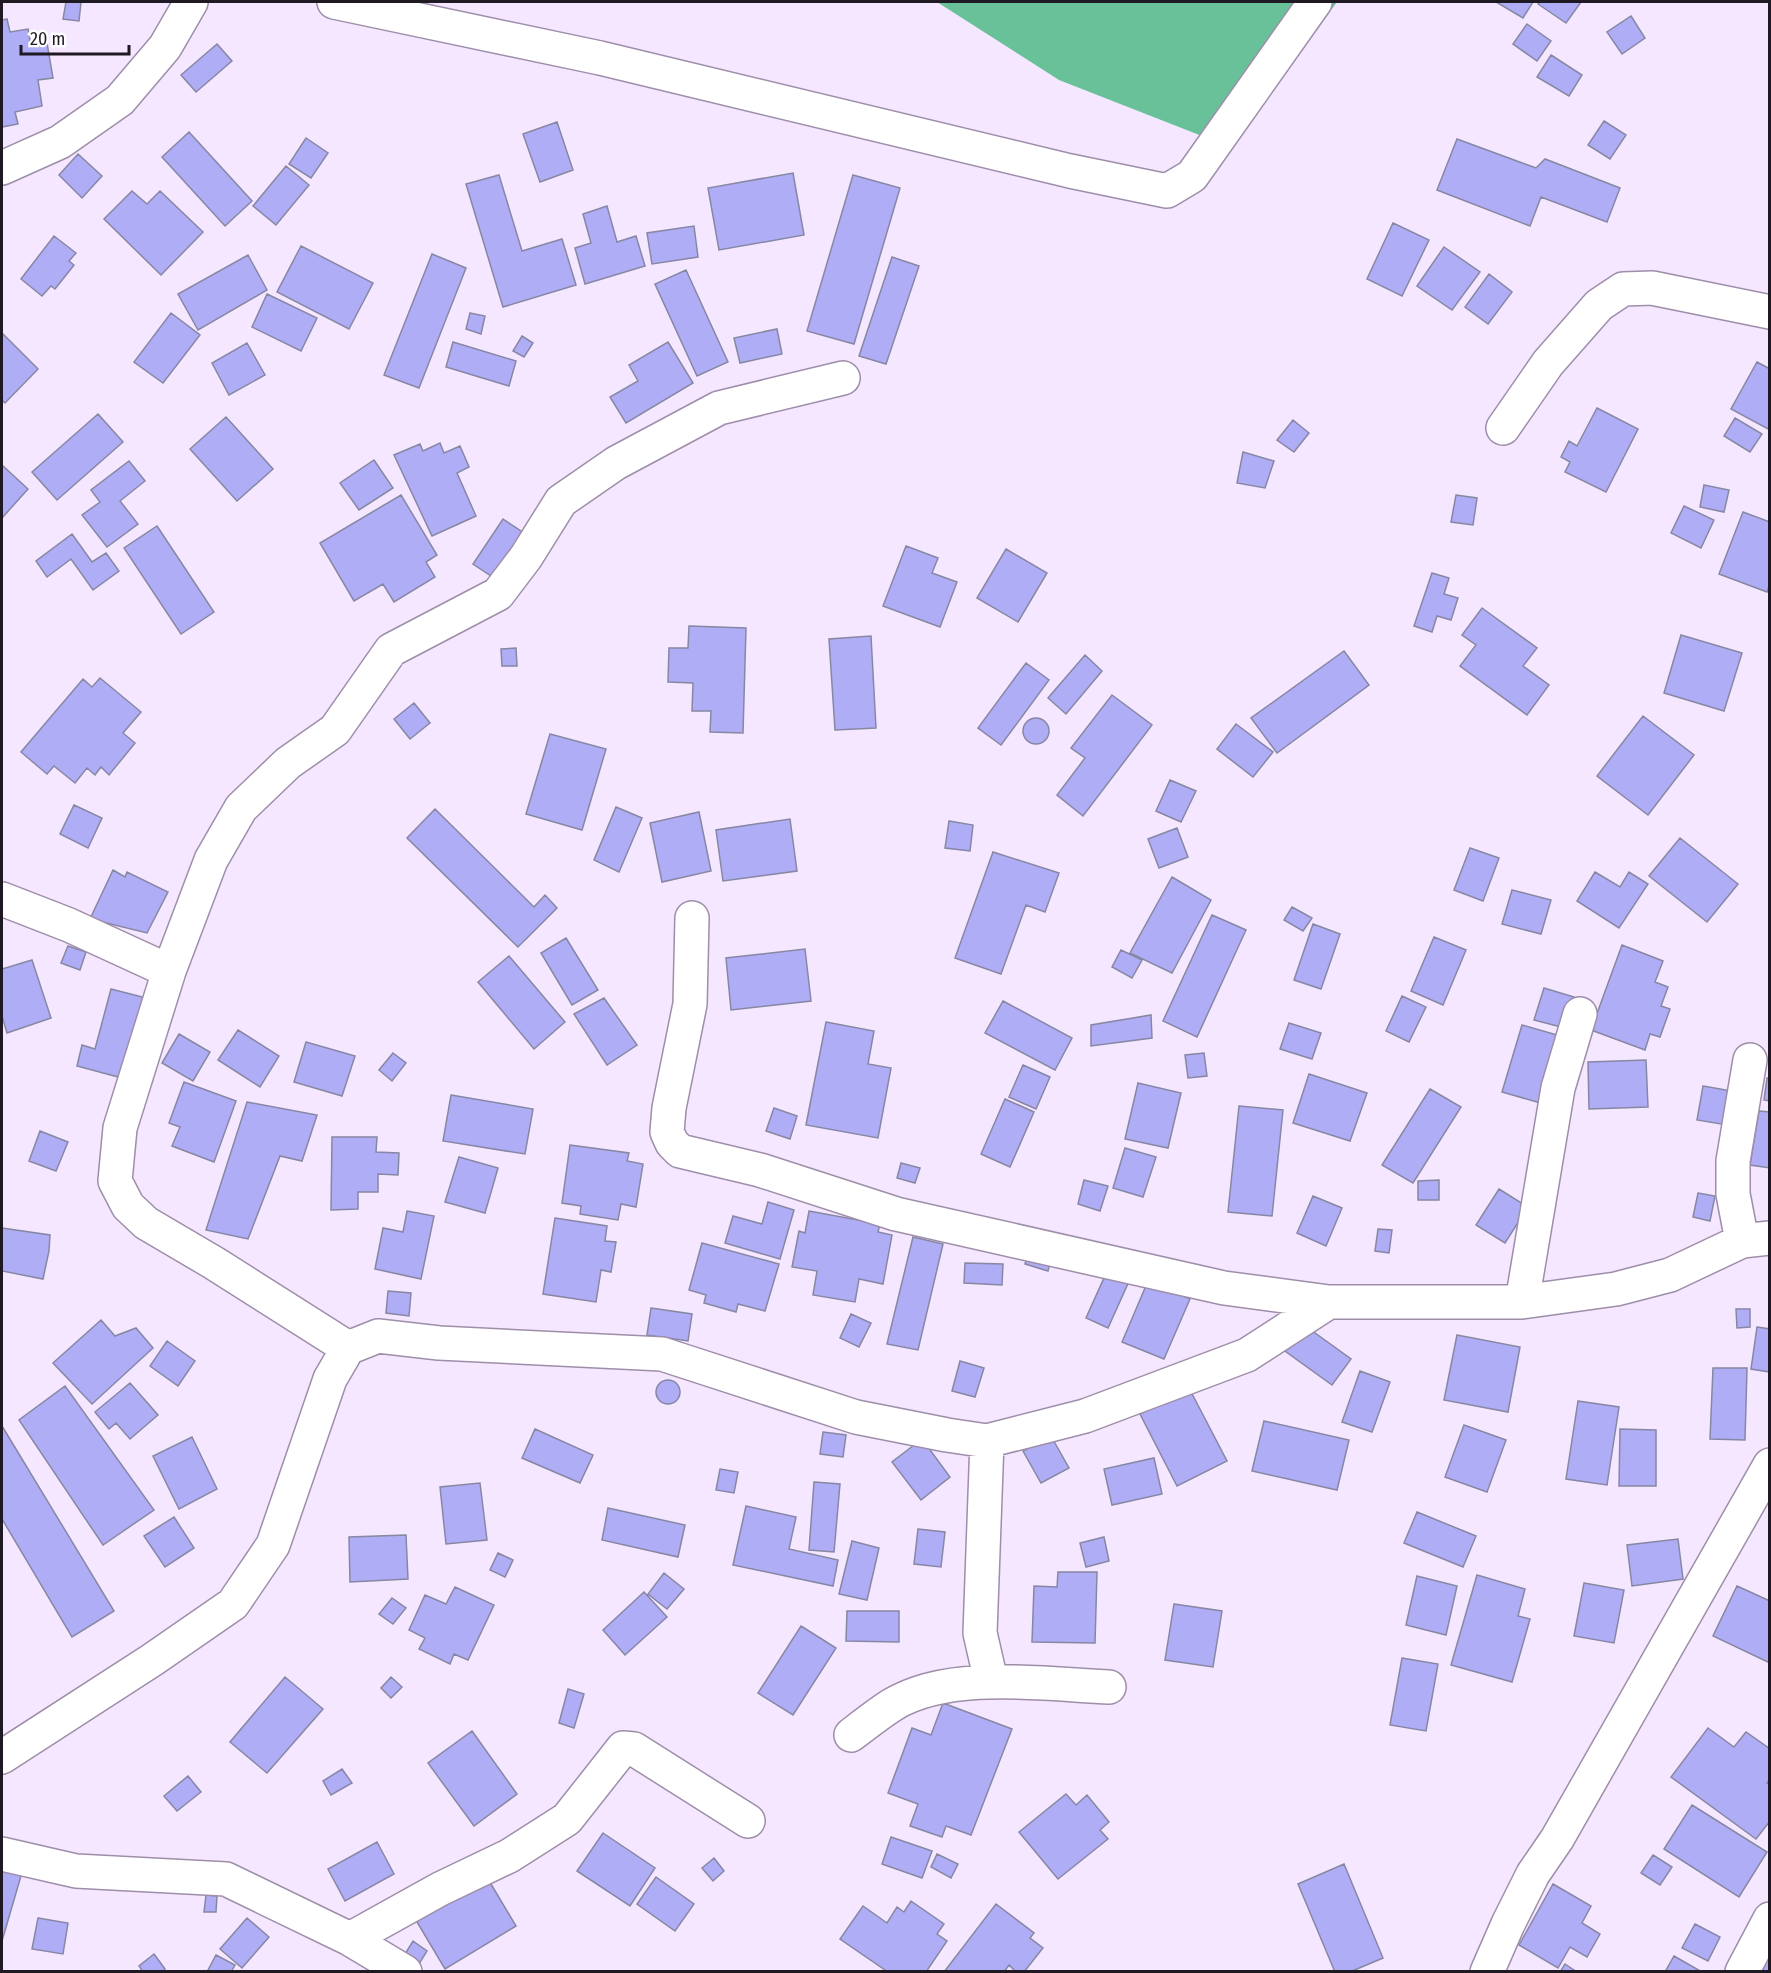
<svg xmlns="http://www.w3.org/2000/svg" width="1771" height="1973" font-family="'Fira Sans Condensed',sans-serif">
  <rect width="100%" height="100%" fill="#f5e7ff"/>
  <!-- forest -->
  <path fill="#68c198" d="M937 2H1337L1230 147 1059 80Z"/>
  <!-- building -->
  <path fill="#b0adf7" stroke="#8787a3" stroke-width="1.5" d="M66 2H81L79 21 63 19Z
    M1496 2H1533L1523 18Z
    M1540 2H1581L1566 23 1538 4Z
    M1631 16 1645 38 1622 54 1607 32Z
    M7 19 10 32 28 29 31 46 47 43 53 78 38 80 42 106 15 112 18 124 2 127V20Z
    M1527 24 1551 41 1537 61 1513 44Z
    M217 44 232 61 196 92 181 75Z
    M1551 55 1582 75 1569 96 1537 77Z
    M1604 121 1626 135 1610 159 1588 145Z
    M557 122 573 170 540 182 523 134Z
    M189 132 252 201 225 226 162 157Z
    M306 138 328 153 311 178 289 164Z
    M1457 139 1536 168 1545 159 1620 188 1607 222 1541 197 1530 226 1437 190Z
    M78 154 102 176 82 198 59 175Z
    M286 166 309 185 276 225 253 206Z
    M793 173 804 235 719 250 708 188Z
    M499 175 522 251 562 239 576 285 503 307 466 184Z
    M853 175 900 188 854 344 807 331Z
    M132 191 147 204 160 191 203 232 161 275 104 219Z
    M607 206 617 242 636 236 645 266 585 284 575 248 591 243 583 214Z
    M1393 223 1429 240 1402 296 1367 279Z
    M694 226 698 257 652 264 647 233Z
    M54 236 76 253 69 261 74 265 55 289 51 286 42 296 21 279Z
    M301 246 373 283 349 329 277 292Z
    M1444 247 1480 272 1452 310 1417 286Z
    M432 254 466 268 419 388 384 375Z
    M248 255 267 290 198 330 178 294Z
    M892 257 919 266 886 364 859 356Z
    M686 270 728 362 697 376 655 284Z
    M1489 274 1512 292 1488 324 1465 307Z
    M267 294 317 318 301 351 252 327Z
    M171 313 200 335 163 383 134 362Z
    M470 313 485 316 481 334 466 329Z
    M777 329 782 354 740 363 734 338Z
    M2 333 38 369 5 403 2 400Z
    M522 336 533 343 524 357 513 351Z
    M453 342 516 361 509 386 446 367Z
    M668 342 693 383 626 423 610 397 638 381 629 365Z
    M247 343 265 375 229 395 212 363Z
    M1757 362 1770 369V430L1731 409Z
    M1597 408 1638 429 1606 492 1565 472 1570 462 1561 457 1569 441 1577 446Z
    M98 414 123 442 57 500 32 472Z
    M226 417 273 469 237 501 190 449Z
    M1735 418 1762 434 1750 452 1724 436Z
    M1293 420 1309 433 1294 452 1277 440Z
    M440 443 444 453 460 446 469 467 457 473 476 516 432 536 394 455 420 444 423 451Z
    M1243 452 1274 461 1265 488 1237 483Z
    M374 460 393 488 359 510 340 483Z
    M129 461 145 481 120 501 138 524 107 547 82 515 100 502 91 490Z
    M2 465 28 489 2 518Z
    M1704 485 1729 490 1724 512 1700 507Z
    M401 495 437 555 426 562 435 577 394 602 383 584 354 601 320 543Z
    M1456 495 1477 498 1473 525 1451 522Z
    M1684 506 1714 520 1701 548 1671 533Z
    M1743 512 1770 522V584L1767 592 1719 574Z
    M503 519 527 535 497 580 473 564Z
    M157 526 214 612 181 634 124 548Z
    M72 534 92 562 106 553 119 571 93 590 71 559 47 577 36 561Z
    M906 546 938 558 932 573 957 582 940 627 883 606Z
    M1006 549 1047 573 1018 622 977 598Z
    M1432 573 1449 578 1444 594 1458 598 1451 620 1437 616 1432 632 1414 626Z
    M1482 608 1537 648 1523 666 1549 685 1527 715 1460 666 1476 645 1462 635Z
    M689 626 746 628 743 733 710 732 711 711H692L693 683 668 682 669 648H688Z
    M1681 635 1742 653 1724 711 1664 693Z
    M871 636 876 728 835 730 829 639Z
    M516 648 517 666H502L501 649Z
    M1344 651 1369 685 1277 753 1251 718Z
    M1085 655 1102 671 1066 714 1048 698Z
    M1026 663 1049 680 1001 745 978 728Z
    M100 678 141 712 123 733 135 743 109 775 101 767 95 775 87 768 75 783 54 766 47 774 21 752 83 679 92 687Z
    M1112 695 1152 725 1083 816 1057 795 1085 758 1071 748Z
    M414 703 430 723 410 739 394 719Z
    M1643 716 1694 755 1648 815 1597 776Z
    M1023 731a13 13 0 1 1 26 0a13 13 0 1 1-26 0Z
    M1236 724 1273 752 1253 777 1217 749Z
    M550 734 606 749 582 830 526 814Z
    M1170 780 1196 791 1181 822 1156 811Z
    M74 805 102 818 88 848 60 834Z
    M616 807 642 818 619 872 594 860Z
    M435 809 534 907 545 895 557 908 518 947 407 838Z
    M699 812 711 871 662 882 650 823Z
    M790 819 797 871 723 881 716 830Z
    M949 821 973 825 970 851 945 848Z
    M1177 828 1188 857 1159 868 1148 839Z
    M1680 838 1738 884 1707 922 1649 876Z
    M1470 848 1499 858 1483 901 1454 890Z
    M993 852 1059 873 1045 912 1026 905 1001 974 955 958Z
    M113 870 125 877 127 872 168 892 147 933 90 919Z
    M1595 872 1620 887 1629 872 1648 884 1619 928 1577 901Z
    M1172 877 1211 900 1172 973 1130 953Z
    M1512 890 1551 900 1541 934 1502 924Z
    M1292 907 1312 918 1303 931 1284 920Z
    M1212 915 1246 930 1197 1037 1163 1021Z
    M1313 924 1340 934 1321 989 1294 980Z
    M1434 937 1466 950 1443 1005 1411 991Z
    M566 938 598 990 572 1005 541 953Z
    M1622 945 1663 961 1655 982 1668 987 1661 1006 1670 1009 1660 1037 1650 1034 1645 1050 1591 1030Z
    M68 946 86 952 80 970 61 963Z
    M805 949 811 1001 731 1010 726 958Z
    M1121 950 1142 960 1132 978 1112 967Z
    M509 956 565 1022 534 1049 478 982Z
    M32 960 51 1018 7 1033 2 1016V969Z
    M1544 988 1574 997 1565 1028 1534 1020Z
    M111 989 154 1000 122 1078 77 1066 82 1045 95 1049Z
    M1402 996 1426 1007 1409 1042 1386 1031Z
    M604 998 637 1045 607 1065 574 1014Z
    M1003 1001 1072 1038 1055 1070 985 1033Z
    M1151 1015 1152 1038 1091 1046V1025Z
    M826 1022 874 1031 868 1064 891 1068 878 1138 806 1125Z
    M1289 1023 1321 1033 1312 1059 1280 1049Z
    M1522 1025 1564 1037 1544 1104 1502 1092Z
    M238 1030 279 1056 260 1087 218 1060Z
    M179 1034 210 1052 193 1081 162 1063Z
    M306 1042 355 1056 342 1096 294 1082Z
    M393 1053 406 1063 392 1081 379 1070Z
    M1204 1053 1207 1076 1188 1078 1185 1055Z
    M1646 1060 1648 1107 1589 1109 1588 1062Z
    M1023 1065 1050 1077 1036 1109 1009 1097Z
    M1309 1074 1367 1093 1350 1141 1293 1123Z
    M1767 1078H1770V1101L1764 1100Z
    M184 1082 236 1101 214 1162 172 1146 180 1127 169 1123Z
    M1138 1083 1181 1093 1168 1148 1125 1139Z
    M1703 1086 1732 1091 1727 1125 1697 1120Z
    M1430 1089 1461 1107 1413 1183 1382 1165Z
    M451 1095 533 1109 525 1154 443 1141Z
    M1005 1099 1034 1112 1010 1167 981 1154Z
    M247 1102 317 1115 302 1161 280 1156 248 1239 206 1230Z
    M1239 1106 1283 1110 1272 1216 1228 1212Z
    M774 1108 797 1116 790 1139 766 1131Z
    M1759 1111 1770 1112V1168L1750 1165Z
    M40 1131 68 1142 56 1171 29 1161Z
    M332 1137H377L376 1152 399 1153 398 1175 378 1174V1192H358V1209L331 1210Z
    M570 1145 629 1153 627 1161 643 1164 636 1207 621 1204 618 1220 580 1214 581 1206 562 1203Z
    M1125 1148 1156 1157 1143 1197 1113 1188Z
    M459 1157 498 1168 485 1213 445 1202Z
    M901 1163 920 1168 915 1183 897 1178Z
    M1084 1180 1108 1186 1100 1211 1078 1204Z
    M1439 1180V1200H1418V1181Z
    M1499 1189 1528 1207 1505 1243 1476 1225Z
    M1698 1193 1715 1196 1710 1221 1693 1217Z
    M1313 1196 1342 1208 1326 1246 1297 1233Z
    M768 1202 794 1210 780 1259 725 1243 733 1216 762 1224Z
    M407 1211 434 1216 421 1279 375 1269 383 1228 403 1232Z
    M809 1211 880 1224 878 1232 892 1235 883 1284 859 1279 855 1302 813 1295 817 1271 792 1267 799 1231 805 1233Z
    M555 1218 607 1226 605 1241 616 1242 611 1272 601 1270 596 1302 543 1294Z
    M2 1228 50 1235 49 1251 43 1279 2 1271Z
    M1378 1229 1392 1230 1389 1253 1375 1251Z
    M913 1237 943 1244 918 1350 887 1344Z
    M702 1243 779 1264 765 1311 738 1304 736 1312 704 1303 706 1295 689 1290Z
    M1030 1248 1052 1254 1048 1271 1025 1264Z
    M965 1263 1003 1264 1002 1285 964 1283Z
    M1108 1269 1130 1279 1108 1328 1086 1318Z
    M1148 1281 1190 1299 1164 1359 1122 1342Z
    M388 1291 411 1293 409 1316 386 1313Z
    M651 1308 692 1314 688 1341 647 1335Z
    M1736 1309H1750V1327L1737 1328Z
    M851 1314 871 1323 859 1347 840 1338Z
    M101 1320 115 1336 136 1328 153 1348 92 1404 53 1363Z
    M1304 1325 1351 1359 1332 1385 1285 1351Z
    M1757 1327 1770 1329V1372L1751 1369Z
    M1457 1335 1520 1347 1508 1412 1444 1400Z
    M167 1341 195 1361 178 1386 150 1366Z
    M960 1361 984 1368 975 1397 952 1391Z
    M1713 1368H1747L1745 1440 1710 1439Z
    M1360 1371 1390 1382 1372 1432 1342 1422Z
    M656 1392a12 12 0 1 1 24 0a12 12 0 1 1-24 0Z
    M130 1383 158 1415 130 1439 116 1423 109 1429 95 1412Z
    M65 1386 154 1510 103 1545 19 1420Z
    M1189 1388 1227 1461 1177 1486 1140 1414Z
    M1578 1401 1619 1407 1607 1485 1566 1479Z
    M1264 1421 1349 1440 1337 1490 1252 1471Z
    M1464 1425 1506 1440 1487 1492 1445 1477Z
    M2 1426 114 1611 72 1637 2 1519Z
    M535 1429 593 1455 580 1483 522 1458Z
    M1620 1429 1656 1430V1486H1619Z
    M823 1432 846 1435 843 1457 820 1454Z
    M1051 1436 1069 1468 1041 1483 1023 1451Z
    M192 1437 217 1489 179 1509 153 1456Z
    M922 1439 950 1477 921 1500 892 1462Z
    M1154 1458 1162 1494 1112 1505 1104 1469Z
    M720 1469 738 1472 734 1493 716 1490Z
    M814 1482 840 1484 834 1552 809 1550Z
    M480 1483 487 1540 446 1544 440 1487Z
    M746 1506 796 1517 789 1549 838 1560 833 1586 733 1565Z
    M608 1508 685 1525 678 1557 602 1540Z
    M1417 1512 1476 1536 1463 1567 1404 1543Z
    M174 1517 194 1548 165 1567 144 1536Z
    M918 1529 945 1532 941 1567 914 1564Z
    M406 1535 408 1579 350 1582 349 1537Z
    M1104 1537 1109 1561 1086 1567 1080 1543Z
    M1678 1539 1683 1579 1632 1586 1627 1545Z
    M852 1541 879 1548 867 1600 839 1594Z
    M498 1553 513 1560 505 1577 490 1570Z
    M1058 1572H1097L1095 1643 1032 1642 1034 1586 1057 1587Z
    M664 1573 684 1589 667 1609 648 1594Z
    M1477 1575 1525 1589 1518 1616 1530 1619 1512 1682 1451 1665Z
    M1417 1576 1457 1586 1446 1635 1406 1625Z
    M1584 1583 1624 1590 1614 1643 1574 1636Z
    M1737 1586 1770 1601V1663L1713 1636Z
    M455 1587 494 1605 468 1660 454 1654 450 1664 419 1649 425 1638 409 1630 425 1595 446 1604Z
    M644 1592 667 1617 625 1655 603 1630Z
    M392 1598 406 1608 393 1624 379 1614Z
    M1174 1604 1222 1611 1213 1667 1165 1660Z
    M847 1611H899V1642L846 1641Z
    M801 1626 836 1648 793 1715 758 1693Z
    M1402 1658 1438 1664 1426 1731 1390 1725Z
    M285 1677 323 1709 267 1773 230 1742Z
    M391 1677 402 1687 391 1698 381 1688Z
    M568 1689 584 1694 574 1728 559 1723Z
    M943 1703 1012 1729 971 1835 946 1826 942 1837 910 1826 918 1804 888 1793 912 1728 931 1735Z
    M1708 1728 1734 1747 1746 1732 1770 1749V1779L1767 1783 1770 1785V1821L1756 1839 1671 1777Z
    M472 1731 517 1794 474 1826 428 1763Z
    M342 1769 352 1783 331 1795 323 1781Z
    M188 1776 201 1792 177 1811 164 1796Z
    M1066 1794 1076 1805 1087 1795 1109 1822 1100 1830 1108 1839 1058 1879 1019 1832Z
    M1692 1805 1767 1852 1739 1897 1664 1849Z
    M603 1833 655 1868 630 1906 577 1871Z
    M891 1837 932 1851 922 1878 882 1864Z
    M377 1842 394 1874 345 1901 328 1869Z
    M937 1854 958 1864 951 1878 931 1867Z
    M1653 1855 1672 1867 1660 1885 1641 1873Z
    M714 1858 724 1871 713 1881 702 1868Z
    M2 1863 23 1869 2 1941Z
    M1344 1864 1383 1958 1350 1972H1335L1298 1884Z
    M485 1874 516 1926 445 1969 414 1917Z
    M656 1877 694 1904 675 1931 637 1904Z
    M1553 1884 1591 1906 1582 1923 1600 1934 1587 1957 1570 1947 1558 1968 1519 1945Z
    M206 1895 217 1896 216 1912H204Z
    M911 1901 944 1924 937 1934 947 1941 926 1972H888L840 1939 863 1906 887 1923 897 1907 904 1912Z
    M996 1904 1034 1933 1030 1938 1043 1948 1024 1972H1016L1009 1965 1004 1972H944Z
    M38 1918 68 1923 63 1954 32 1949Z
    M247 1918 269 1937 242 1968 220 1949Z
    M1695 1924 1720 1937 1708 1961 1682 1948Z
    M413 1941 427 1951 419 1964 405 1954Z
    M1770 1953V1972H1762Z
    M154 1954 165 1969 162 1972H143L139 1966Z
    M216 1955 235 1965 231 1972H207Z
    M1674 1956 1702 1972H1665Z
    M1565 1964 1577 1972H1560Z"/>
  <g fill="none" stroke-linecap="round" stroke-linejoin="round">
    <defs>
      <path id="street" d="M334 2 600 58 1070 171 1167 191 1192 176 1315 2
        M2 168 60 142 120 100 165 47 191 2
        M1503 428 1548 363 1599 305 1623 289 1652 288 1770 312
        M2 899 69 925 169 971
        M692 918 690 1004 669 1108 667 1132 672 1143 680 1151 760 1170 896 1214 1224 1288 1329 1302
        M1742 1241 1733 1194V1161L1750 1060
        M1522 1302 1558 1088 1580 1014
        M348 1348 214 1263 146 1223 128 1206 115 1181 120 1128 169 971 211 860 241 808 288 763 335 730 391 650 498 594 526 557 561 501 616 463 719 408 843 378
        M987 1441 980 1633 991 1681
        M851 1735C864 1725 878 1714 892 1705 949 1670 1044 1684 1109 1687
        M2 1757 152 1660 233 1604 273 1545 330 1379 348 1348 378 1336 439 1343 662 1354 856 1417 947 1435 987 1441 1085 1416 1247 1355 1329 1302H1522L1616 1289 1670 1275 1742 1241 1770 1238
        M2 1854 76 1871 226 1879 350 1939 405 1972
        M350 1939 440 1889 509 1856 567 1819 623 1748 634 1749 748 1821
        M1487 1972 1508 1924 1533 1874 1557 1839 1770 1465
        M1742 1972 1770 1919"/>
    </defs>
    <!-- street casing -->
    <use href="#street" stroke="#9e8ea9" stroke-width="36"/>
    <!-- street -->
    <use href="#street" stroke="#fff" stroke-width="33"/>
  </g>
  <!-- border -->
  <rect width="1771" height="1973" fill="none" stroke="#1f1923" stroke-width="6"/>
  <!-- scale -->
  <path d="M21 45v9h108v-9" fill="none" stroke="#1f1923" stroke-width="3"/>
  <text x="30" y="45" font-size="18" fill="#1f1923" stroke="#ffffff" stroke-width="4.5" paint-order="stroke">20 m</text>
</svg>
